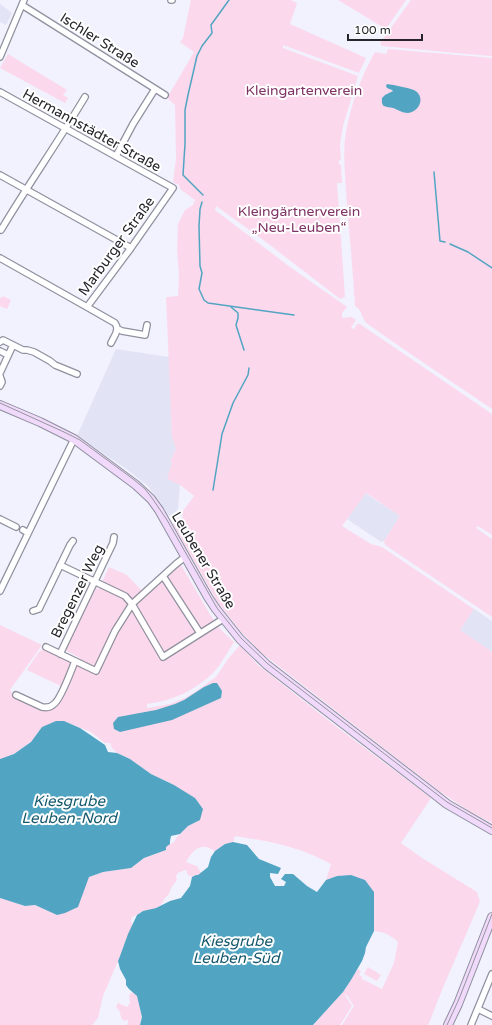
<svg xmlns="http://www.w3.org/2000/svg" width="492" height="1025" font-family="'Varela Round',sans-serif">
  <rect width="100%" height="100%" fill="#f1f2fe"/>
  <!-- built -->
  <path fill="#e2e3f5" d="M0 4 12 13 6 25 0 22Z
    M116 349 169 357 172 437 176 449 170 462 173 463 168 475 180 485 178 509 173 518 168 515 160 502 147 485 140 480 128 470 77 436Z
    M365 493 400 516 384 541 381 542 347 519Z
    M474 609 492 621V652L460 630Z"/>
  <!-- green -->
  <path fill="#fcd8ec" d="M191 0H291L297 3 290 24 366 58 359 73 283 45V48L358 76 343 126 340 144 341 160H339V164L341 165 342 183H337L345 297 340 299 266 242 216 206 215 210 290 267 347 307 342 313V318L352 317 356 320 351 328 354 329 357 324H360L492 414V535L478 526 476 528 492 539V617L385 545 384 541 400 516 366 493 342 526 371 544 382 547 474 609 460 630 492 652V823L471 812 439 791 263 654 243 634 218 603 173 524 175 517 182 521 183 511 194 496 180 485 167 479 169 476 168 475 172 463 170 462 176 449 172 437 166 297 178 296 179 274 177 250 178 224 185 210 193 205 195 200 180 189 179 185 173 182 176 159 175 105 167 98 194 52 180 42 183 38Z
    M338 0H406L386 29Z
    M411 0H492V56L466 54 382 46 380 43Z
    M388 49 492 58V409C451 381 410 354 369 325 360 319 364 311 355 306 353 273 350 239 347 206 346 181 342 156 346 132 351 104 361 77 375 52L386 54Z
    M8 54 67 90 63 95 68 98 65 103 0 68Z
    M3 296 11 300 7 309 0 306V298H1Z
    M178 560 211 616 219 628 234 642C228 651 220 666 213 673 194 691 172 701 147 704V708L170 704 185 698 195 692 216 677 228 659 240 645 258 665 333 724 431 798 401 843 422 858 477 892 480 901C464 941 445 980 430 1021L428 1025H342L354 1006 346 994 345 995 352 1006 340 1025H313L343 992 351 980 355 972 358 969 361 971 359 975 362 977V979L382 989 394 963 398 942C390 935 385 932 374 931V892L337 876 326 880 331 864C319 858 307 852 293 848 274 842 254 839 235 836L233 842 225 844 215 851C212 850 209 847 206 847 196 845 190 855 186 862L197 866 201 873 198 875H196L192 877 188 875 186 870H185L178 873 176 876 177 880 171 888 169 894 165 898 161 905 156 908 143 911 137 915 132 917 131 922 133 926 128 935 118 961 103 996 98 1018 92 1025H0V898L25 906 35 905 57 915 89 877 103 872 131 868 144 858 166 850 165 847 174 842 177 837 188 826 200 820 174 785 151 774 130 759 117 753 112 748 110 743H105L91 732 64 721 42 727 31 742 14 754 0 759V625L42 645 10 690 16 698 44 711 56 708 80 658 65 650 96 588 99 589 109 567 127 575 143 592Z
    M43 649 70 662 71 666 61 686 27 670 38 653Z
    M368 967 381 975 377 981 364 974Z
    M133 992 137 996 142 1017 140 1025H127L128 1023V1020L124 1021 121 1018 120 1012 116 1007 118 1003 127 1007 130 1003 129 995Z"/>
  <!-- water -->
  <path fill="#51a5c2" d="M387 84C393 85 413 88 417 92 425 100 418 112 408 113 402 113 399 110 393 108 385 106 381 108 382 98L385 95 393 91 392 90 387 88 386 86Z
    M213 683H217L222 691 221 698 172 720 120 732 114 729 113 723 118 717 156 710 175 704 184 700 204 687Z
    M56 721H64L80 728 105 745 108 752 117 753 130 759 151 774 174 785 195 798 203 809 200 820 188 826 180 834 171 836 170 841V844L166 847V850L144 858 131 868 103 872 89 877 78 907 65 913 57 915 35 905 25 906 0 898V759L14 754 31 742 42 727Z
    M233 842 247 845 259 859 281 868 278 874 270 873V877L275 886H284L286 882 281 879 285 874H293L307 886 317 892 326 880 337 876 351 875 365 880 374 892V931L366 947 365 953 362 961 351 980 343 992 313 1025H140L142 1017 137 996 129 989 126 985V980L120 969 118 961 120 956 128 934 137 915 143 911 156 908 170 901 181 898 190 886 192 877 196 875H198L208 867 211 857 215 851 225 844Z"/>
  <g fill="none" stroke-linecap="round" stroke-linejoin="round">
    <!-- stream -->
    <path stroke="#51a5c2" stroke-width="1.5" d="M434 172 440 241 445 242
      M203 195 183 175 185 144V110L188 95 197 56 202 46 212 33 211 25 229 0
      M202 202 200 209 199 226 200 266 202 273 199 289 204 300 208 303 294 315
      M450 244 468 252 492 268
      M231 307 238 313V318L236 325 244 350
      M213 490 222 434 233 403 248 375 249 368"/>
    <defs>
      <path id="street" d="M171 0H172
        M22 5 165 95
        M0 57 24 0
        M0 92 173 188 131 248 87 307 115 323C120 330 114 336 111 343
        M116 156 133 124 155 89
        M0 175 131 248
        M1 230C28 185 58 142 85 97
        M0 258 87 307
        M118 329 122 331 145 335 147 325
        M0 342 3 340 23 350H27L34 352 50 361 55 365 77 374
        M0 351 8 355
        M0 373 13 345
        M0 376 2 382 0 386
        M0 519 16 527
        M23 530 28 533
        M60 565 125 596 132 604 163 657 223 619
        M163 576 200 633
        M0 591 74 439
        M33 611 39 609 70 545 73 541
        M46 647 96 671 115 631 132 604 176 564 185 557
        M60 654 113 543 114 537
        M16 695 42 707C47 708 51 707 54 704 61 699 71 671 75 661
        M478 1009 492 1016
        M471 1025 492 974"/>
      <path id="secondary" d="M0 405 40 422 74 439 136 485 151 499 159 510 208 597 216 609 240 639 267 665 433 793 447 804 492 830
        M448 1025 458 1004 492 917"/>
    </defs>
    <!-- street casing -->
    <use href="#street" stroke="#90919e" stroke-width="8"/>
    <!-- secondary casing -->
    <use href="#secondary" stroke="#90919e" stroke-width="10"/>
    <!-- street -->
    <use href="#street" stroke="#fff" stroke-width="5.5"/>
    <!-- secondary -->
    <use href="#secondary" stroke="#f0d9fb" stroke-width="8"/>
    <!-- tram -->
    <path stroke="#94959e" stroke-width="1" d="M0 403 64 432 80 440 133 479 145 489 152 498 167 520 217 608 241 638 268 664 434 792 447 802 492 828
      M447 1025 459 999 492 914"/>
  </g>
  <g text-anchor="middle" stroke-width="4" stroke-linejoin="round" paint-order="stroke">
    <!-- street labels -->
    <g font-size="14" fill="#25252b" stroke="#fff">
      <text transform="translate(100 40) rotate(32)" y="5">Ischler Straße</text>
      <text transform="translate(92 130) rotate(29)" y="5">Hermannstädter Straße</text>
      <text transform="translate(116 246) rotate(-54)" y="5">Marburger Straße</text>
      <text transform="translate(204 560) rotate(59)" y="5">Leubener Straße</text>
      <text transform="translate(77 591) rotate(-64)" y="5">Bregenzer Weg</text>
    </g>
    <!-- park labels -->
    <g font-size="14" fill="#7f3364" stroke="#fff">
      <text x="304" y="95">Kleingartenverein</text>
      <text x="299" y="216">Kleingärtnerverein<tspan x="299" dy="16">„Neu-Leuben“</tspan></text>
    </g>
    <!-- water labels -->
    <g font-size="15" font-style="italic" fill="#15596e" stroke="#fff">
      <text x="69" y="806">Kiesgrube<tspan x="69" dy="17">Leuben-Nord</tspan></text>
      <text x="236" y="946">Kiesgrube<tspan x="236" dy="17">Leuben-Süd</tspan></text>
    </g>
  </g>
  <!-- scale -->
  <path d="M348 34v6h74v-6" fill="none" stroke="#25252b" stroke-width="2"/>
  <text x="354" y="34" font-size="12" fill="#25252b" stroke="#ffffff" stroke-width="3" paint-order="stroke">100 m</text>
</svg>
